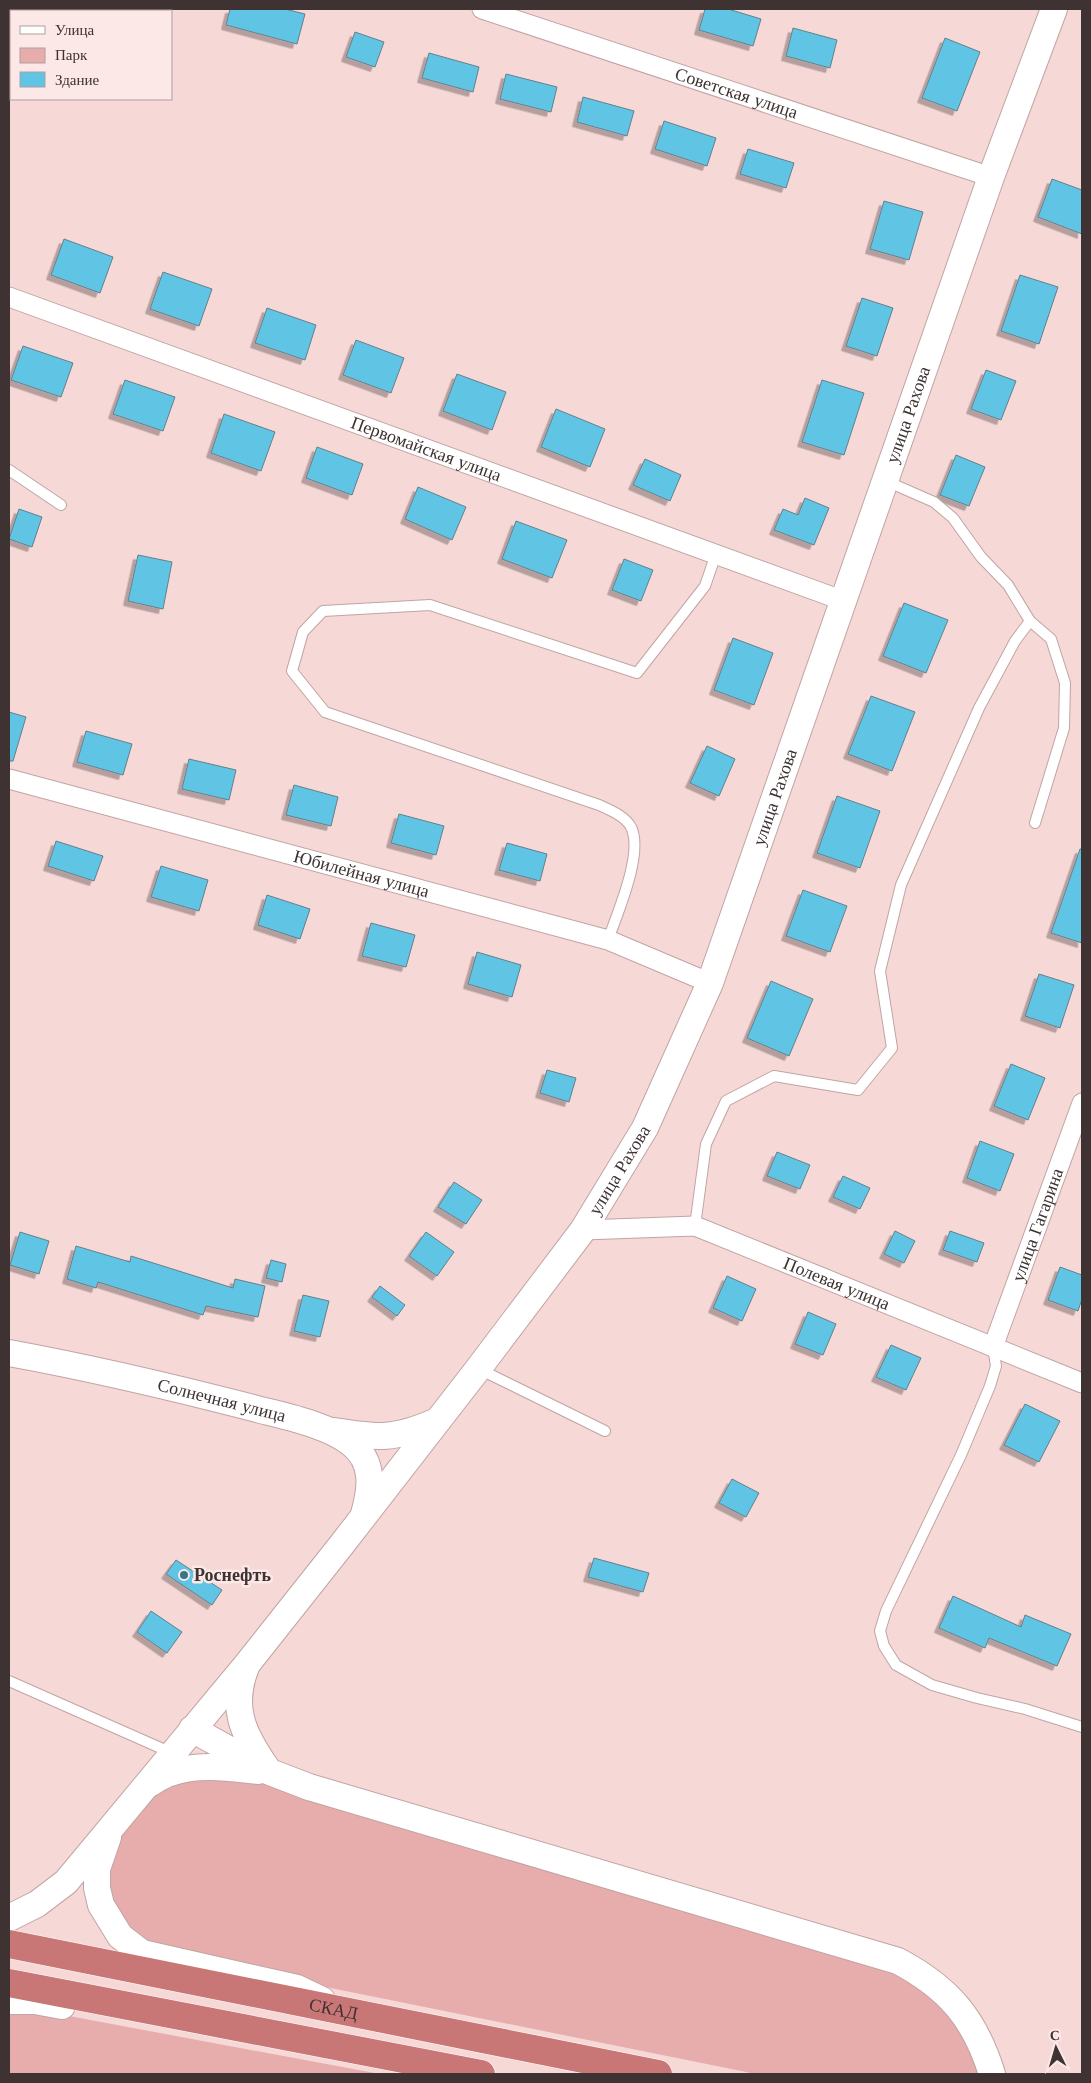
<svg xmlns="http://www.w3.org/2000/svg" width="1091" height="2083" font-family="'Libre Baskerville',serif">
  <defs>
    <filter id="shadow"><feDropShadow dx="-4.5" dy="4.5" stdDeviation="0" flood-color="#0004"/></filter>
  </defs>
  <rect width="100%" height="100%" fill="#f6d8d7"/>
  <!-- green -->
  <path fill="#e6adac" d="M245 1777 891 1970 937 1999 965 2036 980 2074H756L158 1953 144 1947 108 1904 109 1851 150 1793 174 1780Z
    M9 2010 42 2011 380 2074H9Z"/>
  <!-- building -->
  <path fill="#60c4e5" stroke="#657f89" filter="url(#shadow)" d="M230 9H285L305 14 297 44 226 25Z
    M705 9H728L761 19 753 46 699 30Z
    M793 28 837 40 830 68 786 56Z
    M355 32 384 42 375 67 346 57Z
    M945 38 980 52 957 111 922 98Z
    M429 53 479 67 473 92 422 78Z
    M506 74 557 87 551 112 500 99Z
    M583 97 634 111 627 136 577 122Z
    M664 121 716 138 707 166 655 149Z
    M748 149 794 163 786 188 740 174Z
    M1052 179 1082 190V234L1038 217Z
    M884 201 923 212 909 260 870 249Z
    M64 239 113 257 100 293 51 275Z
    M163 272 212 289 199 326 150 309Z
    M1020 275 1058 287 1039 344 1001 331Z
    M862 298 893 308 877 356 846 346Z
    M267 308 316 325 305 360 255 343Z
    M356 340 404 358 391 393 343 375Z
    M23 346 73 363 61 397 11 380Z
    M986 370 1016 381 1001 420 971 409Z
    M457 374 506 392 492 430 443 411Z
    M125 380 175 397 163 431 113 414Z
    M822 380 864 393 844 455 802 442Z
    M556 409 605 429 590 467 541 447Z
    M224 414 275 432 261 471 211 453Z
    M317 447 363 464 352 495 306 478Z
    M956 455 985 467 969 506 940 495Z
    M645 459 681 475 670 501 633 485Z
    M418 487 466 507 452 540 405 519Z
    M805 498 829 508 814 545 774 530 783 509 798 515Z
    M19 509 42 517 32 547 9 539Z
    M516 521 567 540 552 578 502 559Z
    M138 555 172 562 163 609 128 601Z
    M624 559 653 570 641 601 612 590Z
    M904 603 948 620 926 673 883 656Z
    M733 638 773 653 754 705 714 690Z
    M871 696 915 712 892 771 848 754Z
    M9 712 26 717 13 761H9Z
    M86 731 132 744 123 775 77 762Z
    M707 746 735 759 719 796 690 783Z
    M189 759 236 770 229 800 182 789Z
    M294 785 338 797 331 826 286 815Z
    M837 796 880 811 860 868 817 853Z
    M399 814 444 826 436 855 391 843Z
    M56 841 103 856 94 881 48 866Z
    M507 843 547 854 540 881 499 870Z
    M1080 849H1082V943L1051 933Z
    M161 866 208 880 199 911 151 897Z
    M803 890 847 906 830 952 786 936Z
    M267 895 310 909 300 939 258 925Z
    M371 923 415 935 406 967 362 956Z
    M477 952 521 965 512 997 468 984Z
    M1039 974 1074 985 1060 1028 1025 1016Z
    M771 981 813 999 789 1056 747 1038Z
    M1011 1064 1045 1078 1028 1120 994 1106Z
    M547 1070 576 1078 569 1102 540 1093Z
    M980 1141 1014 1154 1000 1191 967 1178Z
    M777 1152 810 1165 800 1189 767 1176Z
    M843 1176 870 1188 860 1209 833 1197Z
    M454 1182 482 1200 466 1224 438 1207Z
    M895 1231 915 1241 904 1263 884 1254Z
    M950 1231 984 1243 977 1262 943 1250Z
    M20 1232 49 1241 39 1274 10 1265Z
    M426 1232 454 1252 437 1276 409 1256Z
    M76 1246 130 1262 131 1256 233 1288 235 1279 265 1286 258 1317 206 1306 203 1315 98 1282 96 1288 67 1279Z
    M271 1260 286 1264 282 1282 266 1278Z
    M1060 1267 1082 1275V1299L1078 1311 1048 1300Z
    M727 1276 756 1289 742 1321 713 1308Z
    M380 1286 405 1305 397 1316 372 1297Z
    M303 1295 329 1301 320 1337 294 1331Z
    M808 1312 836 1324 823 1355 795 1344Z
    M891 1345 921 1358 906 1390 876 1377Z
    M1025 1404 1060 1421 1039 1462 1004 1445Z
    M732 1479 759 1493 746 1517 719 1503Z
    M594 1558 649 1573 643 1592 588 1577Z
    M176 1560 222 1590 212 1605 166 1574Z
    M953 1596 1021 1627 1025 1615 1071 1634 1057 1666 989 1638 985 1648 939 1628Z
    M151 1611 182 1632 167 1653 137 1632Z"/>
  <g fill="none" stroke-linecap="round" stroke-linejoin="round">
    <defs>
      <path id="lane" d="M9 470 61 505
        M886 481 934 502 953 518 981 557 1008 585 1030 621 1051 639 1065 683 1064 728 1035 823
        M608 940C617 914 644 853 631 827 625 816 610 810 599 805L325 712 292 671 303 632 323 611 430 605 637 673 705 586 716 554
        M695 1226 706 1144 726 1101 774 1076 858 1090 892 1048 880 971 901 885 979 708 1015 641 1030 621
        M993 1347 996 1366 990 1386 961 1455 886 1611 880 1631 884 1646 896 1665 932 1685 977 1698 1025 1709 1082 1727
        M479 1369 605 1431
        M9 1681 172 1753"/>
      <g id="street">
        <path id="s1" d="M482 9 991 177"/>
        <path id="s2" d="M9 297 844 601"/>
        <path id="s3" d="M9 779 608 940 710 983"/>
        <path id="s4" d="M583 1230 695 1226 1082 1383"/>
        <path id="s5" d="M993 1347 1082 1103"/>
      </g>
      <g id="secondary">
        <path id="s6" d="M9 1353C91 1368 172 1387 253 1408 283 1416 327 1424 352 1444 375 1463 371 1489 364 1514"/>
        <path d="M334 1431C379 1438 394 1440 437 1421"/>
        <path d="M246 1667C230 1707 243 1734 266 1767"/>
        <path d="M192 1729 270 1772 309 1787 898 1961C949 1988 975 2019 992 2074"/>
        <path d="M149 1784C156 1780 163 1775 170 1773 198 1763 230 1768 259 1771"/>
        <path d="M108 1837 97 1869V1888L101 1905 120 1936 142 1953 297 1988 322 2000"/>
        <path id="s7" d="M9 1918 37 1904 66 1882 248 1663 343 1543 478 1369 583 1230 645 1128 710 983 991 177 1054 9"/>
        <path d="M9 2001H35L62 2006"/>
      </g>
      <g id="highway">
        <path id="s8" d="M9 1944 658 2074"/>
        <path d="M9 1983 481 2074"/>
      </g>
    </defs>
    <!-- lane casing -->
    <use href="#lane" stroke="#c1a4a3" stroke-width="12"/>
    <!-- street casing -->
    <use href="#street" stroke="#c1a4a3" stroke-width="21"/>
    <!-- secondary casing -->
    <use href="#secondary" stroke="#c1a4a3" stroke-width="28"/>
    <!-- highway casing -->
    <use href="#highway" stroke="#fff" stroke-width="29"/>
    <!-- lane -->
    <use href="#lane" stroke="#fff" stroke-width="10"/>
    <!-- street -->
    <use href="#street" stroke="#fff" stroke-width="19"/>
    <!-- secondary -->
    <use href="#secondary" stroke="#fff" stroke-width="26"/>
    <!-- highway -->
    <use href="#highway" stroke="#c97676" stroke-width="28"/>
  </g>
  <!-- markers -->
  <circle fill="#36758a" stroke="#fbe8e7" stroke-width="2" cx="184" cy="1575" r="5"/>
  <g text-anchor="middle" stroke-width="5" stroke-linejoin="round" paint-order="stroke">
    <!-- street labels -->
    <g font-size="18" fill="#3e3232" stroke="#fbe8e7">
      <text dy="6" stroke="none"><textPath href="#s1" startOffset="268">Советская улица</textPath></text>
      <text dy="6" stroke="none"><textPath href="#s7" startOffset="1780">улица Рахова</textPath></text>
      <text dy="6" stroke="none"><textPath href="#s2" startOffset="444">Первомайская улица</textPath></text>
      <text dy="6" stroke="none"><textPath href="#s7" startOffset="1375">улица Рахова</textPath></text>
      <text dy="6" stroke="none"><textPath href="#s3" startOffset="365">Юбилейная улица</textPath></text>
      <text dy="6" stroke="none"><textPath href="#s7" startOffset="970">улица Рахова</textPath></text>
      <text dy="6" stroke="none"><textPath href="#s5" startOffset="130">улица Гагарина</textPath></text>
      <text dy="6" stroke="none"><textPath href="#s4" startOffset="265">Полевая улица</textPath></text>
      <text dy="6" stroke="none"><textPath href="#s6" startOffset="218">Солнечная улица</textPath></text>
      <text dy="6" stroke="none"><textPath href="#s8" startOffset="331">СКАД</textPath></text>
    </g>
    <!-- poi labels -->
    <g font-size="18" font-weight="bold" fill="#3e3232" stroke="#fbe8e7" text-anchor="start">
      <text x="194" y="1581">Роснефть</text>
    </g>
  </g>
  <!-- border -->
  <rect width="1091" height="2083" fill="none" stroke="#3e3232" stroke-width="20"/>
  <!-- legend -->
  <rect x="10" y="10" width="162" height="90" fill="#fbe8e7" stroke="#af9f9f"/>
  <rect x="20" y="26" width="25" height="8" fill="#ffffff" stroke="#af9f9f"/>
  <text x="55" y="35" font-size="15" fill="#3e3232">Улица</text>
  <rect x="20" y="48" width="25" height="15" fill="#e6adac" stroke="#af9f9f"/>
  <text x="55" y="60" font-size="15" fill="#3e3232">Парк</text>
  <rect x="20" y="72" width="25" height="15" fill="#60c4e5" stroke="#af9f9f"/>
  <text x="55" y="85" font-size="15" fill="#3e3232">Здание</text>
  <!-- north arrow -->
  <g transform="translate(1056 2048) rotate(355)" stroke="#fbe8e7" stroke-width="4" paint-order="stroke">
  <path d="M0-4L9 19L0 12L-9 19Z" fill="#3e3232"/>
  <text y="-8" font-size="14" font-weight="bold" text-anchor="middle" fill="#3e3232">С</text>
  </g>
</svg>
